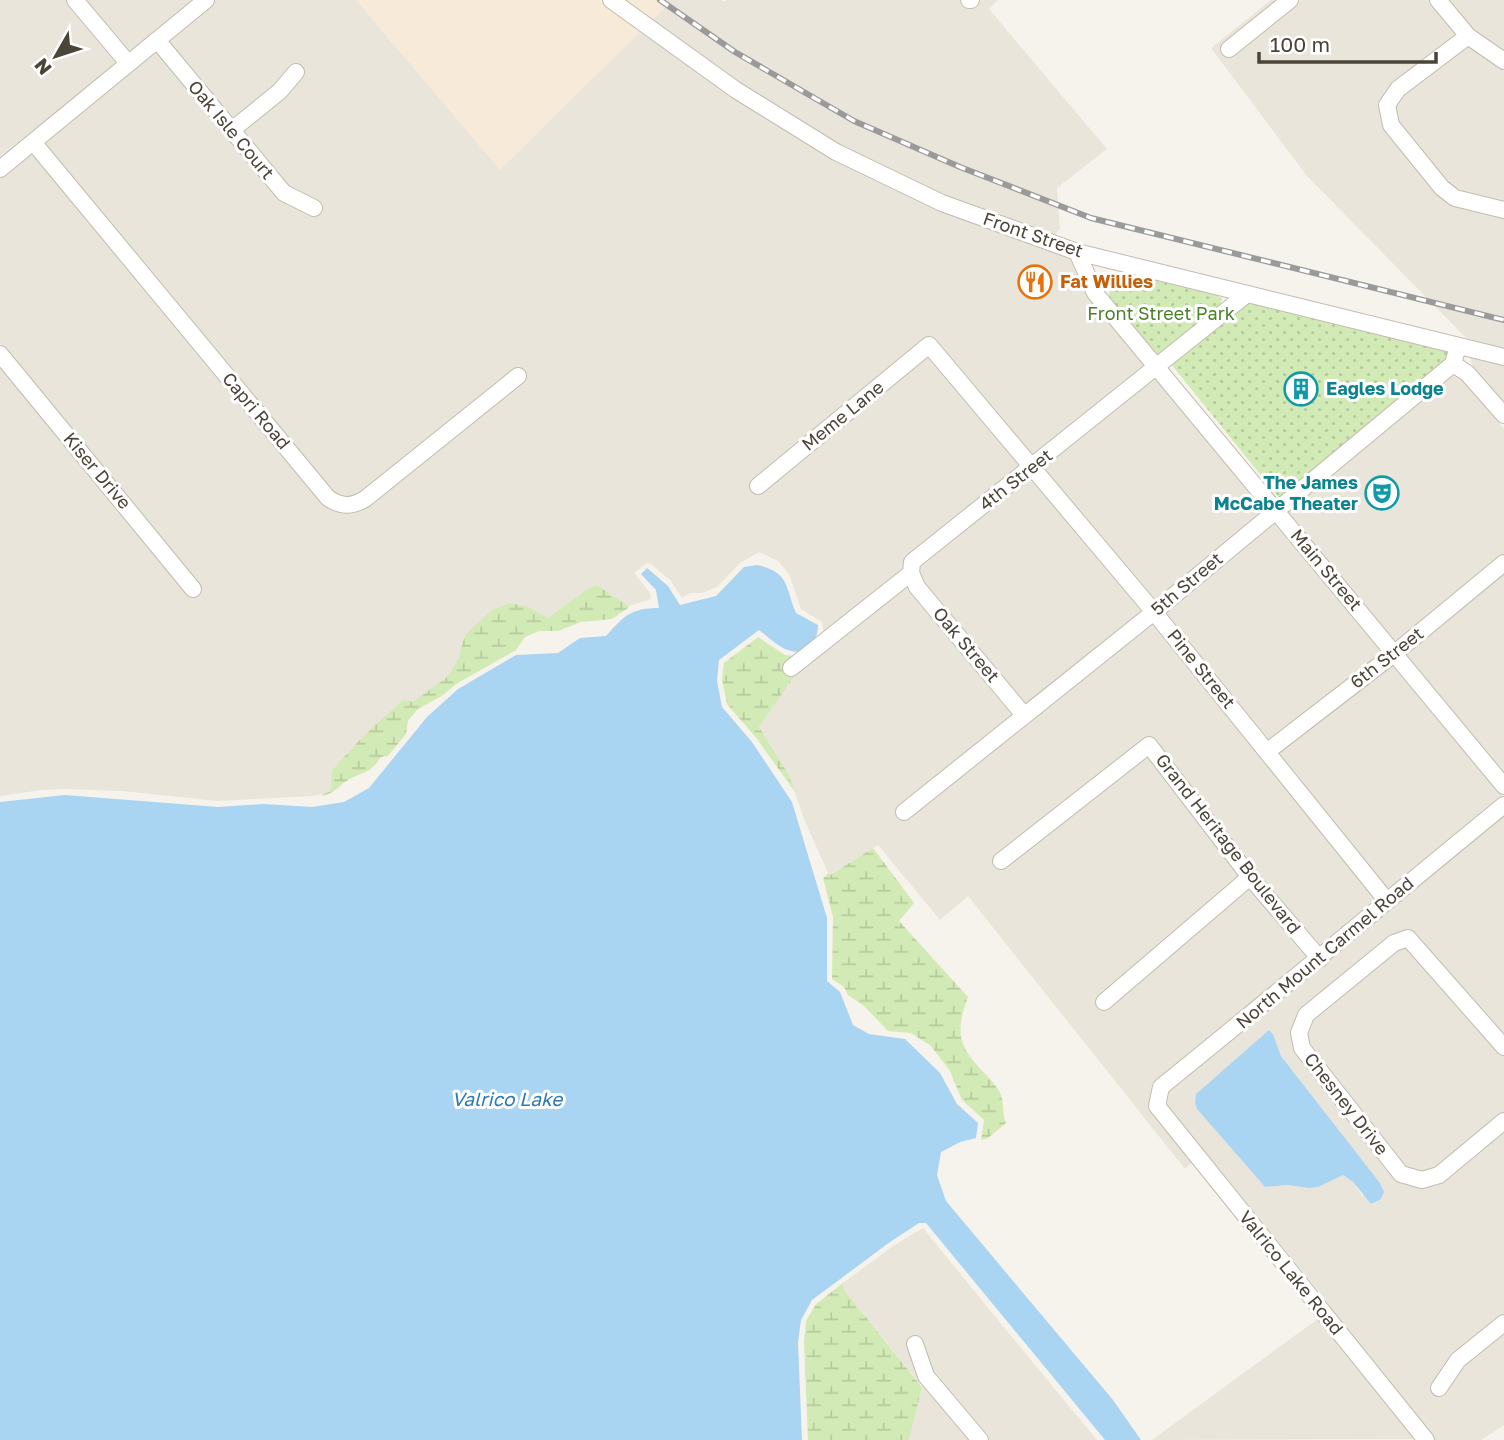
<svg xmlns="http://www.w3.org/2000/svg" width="1504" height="1440" font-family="'Golos Text',sans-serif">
  <defs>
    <pattern id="wetland-marsh" width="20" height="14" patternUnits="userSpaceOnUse" patternTransform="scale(1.75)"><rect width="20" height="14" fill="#d2eab5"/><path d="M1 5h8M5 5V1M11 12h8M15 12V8" fill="none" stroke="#b6ca9c"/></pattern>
    <pattern id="park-dots" width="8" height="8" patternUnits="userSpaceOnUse" patternTransform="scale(1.75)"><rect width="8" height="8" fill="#d2eab5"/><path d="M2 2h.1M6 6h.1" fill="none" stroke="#b6ca9c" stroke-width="1.8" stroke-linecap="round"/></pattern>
  </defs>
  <rect width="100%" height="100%" fill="#f6f3ec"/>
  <!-- residential -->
  <path fill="#eae5da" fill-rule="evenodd" d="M0 0H198L0 156Z
    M216 0H356L500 169 641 31 732 96 1072 257 1149 367 1033 459 930 336 749 485 757 494 927 354 1022 468 905 569 824 635 822 622 801 609 789 574 778 561 759 552 740 563 717 587 702 593H690L682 598 671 581 651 564 647 563 636 571 635 574 650 593 651 599 629 606 597 585 587 589 548 618 529 607 465 635 458 659 447 677 413 703 403 700 369 730 332 770 330 792 313 796 218 801 122 791 66 789 42 790 0 796V365L191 598 202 590 0 343V177L32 151 322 502 369 504 527 377 519 367 362 494 348 499 333 493 42 142 156 49 279 197 316 217 323 205 289 187 241 131 284 96 304 70 295 64 276 87 233 121 166 40Z
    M658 0H721L725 2 727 0H960L969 10 980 0H998L989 9 1107 149 1057 188 1060 229 1054 236 946 197 840 146 740 85 651 21 665 7Z
    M1271 0H1281L1221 49 1228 58 1301 0H1428L1459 36 1381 103 1437 192 1504 217V350L1470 342 1307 176 1211 48Z
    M1447 0H1504V53L1473 31Z
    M1468 44 1504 69V203L1459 192 1447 183 1397 122 1394 106 1402 93Z
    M1470 356 1504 364V407L1473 370Z
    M1458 364 1462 378 1504 429V557L1396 644 1286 510Z
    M1156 376 1268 509 1155 603 1041 468Z
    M1030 477 1145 611 1025 706 923 583 917 571 918 565Z
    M1275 519 1386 652 1269 743 1163 612Z
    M1504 572V775L1404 653Z
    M908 583 1014 715 896 811 903 821 1152 621 1378 901 1321 950 1145 740 992 860 1000 870 1147 754 1241 877 1095 1002 1103 1010 1248 887 1311 959 1148 1105 1149 1111 1153 1112 1193 1162 1185 1169 968 896 940 920 878 845 829 875 804 819 789 775 759 727 798 671Z
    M1393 662 1504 798 1388 892 1277 752Z
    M1504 814V1036L1413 933 1293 1032 1420 1186 1504 1129V1315L1454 1356 1430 1390 1441 1396 1463 1364 1504 1331V1425L1481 1440H1435L1343 1326 1322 1295 1164 1104 1167 1090 1319 968 1386 910ZM1273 1034 1281 1056 1380 1183 1363 1197 1353 1182 1343 1175 1309 1188 1287 1185 1265 1187 1197 1109 1195 1103 1197 1094 1209 1082Z
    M1405 945 1504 1057V1113L1437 1170 1422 1173 1405 1169 1308 1044 1306 1033 1311 1018 1397 949Z
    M923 1228 1002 1325 1097 1440H989L932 1372 919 1336 907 1341 921 1380 971 1440H909L922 1386 844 1290 843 1283 893 1246Z
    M1319 1318 1417 1439 1152 1440Z"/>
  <!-- commercial -->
  <path fill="#f7ead8" d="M356 0H599L641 31 500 170Z
    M622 0H658L666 6 651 21Z"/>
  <!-- wetland -->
  <path fill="url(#wetland-marsh)" d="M597 585 629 606 628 608 612 619 581 622 558 631H539L525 637 516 650 456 684 443 695 417 710 408 721 406 734 388 756 381 757C370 774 364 771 348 780 338 786 335 793 323 796L322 794 330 792 332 770 369 730 403 700 413 702 447 677 458 659 465 635 492 610 509 603 529 607 548 618 587 589Z
    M758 637 785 655 797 656 782 668 790 677 798 671 759 727 789 775 795 792 757 739 727 704 722 680 724 663Z
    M873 848 914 903 899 921 968 997C955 1032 958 1046 984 1073 990 1079 998 1087 1001 1095 1004 1104 1002 1114 1006 1123L988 1138 981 1140 984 1120 962 1100 950 1071 931 1046 911 1033 888 1031 864 1006 848 995 844 987 832 979 833 917 823 878 828 873 830 875Z
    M843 1283 844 1290 922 1387 909 1440H808L804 1342 806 1321 816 1304Z"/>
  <!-- park -->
  <path fill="url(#park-dots)" d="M1133 275 1217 295 1222 299 1220 307 1159 355 1149 351 1110 303 1109 293C1116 283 1120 277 1133 275Z
    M1248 301 1451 351 1443 365 1280 499 1171 364Z"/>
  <!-- water -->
  <path fill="#a9d4f2" d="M757 565C790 572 785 587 796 613L818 625C818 642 806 657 788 650 778 647 767 636 759 630L719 660 717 681 722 707 752 742 792 802 827 918V981L840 992 853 1025 869 1034 905 1039 940 1073 957 1104 978 1123 976 1138 960 1142 941 1152 937 1175 946 1201 1113 1400 1141 1440H1105L926 1223H919L890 1242 812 1300 801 1320 798 1343 802 1440H0V802L65 795 218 807 264 804 312 807 344 802 369 788 427 717 458 689 516 655 558 653 580 638 606 636C624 616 631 608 659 608L656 590 641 574 647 568 668 586 680 605 716 596 744 567Z
    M1269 1030 1273 1034 1281 1056 1380 1183 1384 1192 1381 1199 1371 1204 1353 1182 1343 1175 1318 1187 1309 1188 1287 1185 1265 1187 1197 1109 1195 1103 1196 1094Z"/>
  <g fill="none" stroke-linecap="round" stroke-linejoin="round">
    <defs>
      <path id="minor" d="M75 0 128 63
        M611 0 736 90 836 152 942 203 1077 252 1504 357
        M969 0H971
        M1438 0 1468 36 1504 61
        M1468 36 1398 89 1387 105 1391 125 1442 188 1455 198 1504 210
        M157 40 284 193 314 208
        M1229 49 1290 0
        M232 130 280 91 296 72
        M33 142 328 498C341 507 352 507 365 499L518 376
        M0 169 206 0
        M1077 252 1095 293 1504 786
        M0 354 193 589
        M1453 364 1467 373 1504 415
        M758 486 929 345 1154 612 1387 901
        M911 573 917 587 1024 715
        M791 668 911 573 912 562 1247 294
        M1268 751 1395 653 1504 563
        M904 812 1154 612 1453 364 1458 346
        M1001 861 1149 745 1250 877 1320 959
        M1104 1002 1250 877
        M1504 1047 1408 938 1394 943 1306 1015 1299 1033 1302 1048 1401 1174 1422 1180 1439 1175 1504 1121
        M915 1344 926 1376 980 1440
        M1439 1388 1458 1360 1504 1323
        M1426 1440 1157 1106 1161 1087C1276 994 1389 899 1504 805"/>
    </defs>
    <!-- minor casing -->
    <use href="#minor" stroke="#c2bbae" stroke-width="18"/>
    <!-- minor -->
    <use href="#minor" stroke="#fff" stroke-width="16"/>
    <defs>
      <path id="rail" d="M660 0 735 52 854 121 960 167 1091 218 1504 320"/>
    </defs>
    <!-- rail casing -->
    <use href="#rail" stroke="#9a9a9a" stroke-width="6"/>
    <!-- rail -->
    <use href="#rail" stroke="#fff" stroke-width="3.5" stroke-dasharray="10" stroke-linecap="butt"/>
  </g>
  <!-- icons -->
  <defs>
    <symbol id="restaurant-ring" viewBox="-11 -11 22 22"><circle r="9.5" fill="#fff" stroke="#e8710a" stroke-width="1.5"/><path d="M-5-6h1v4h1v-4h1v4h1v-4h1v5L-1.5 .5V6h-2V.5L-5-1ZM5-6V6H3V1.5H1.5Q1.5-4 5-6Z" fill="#e8710a"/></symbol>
    <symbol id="building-ring" viewBox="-11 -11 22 22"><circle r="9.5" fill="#fff" stroke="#0f9aa8" stroke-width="1.5"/><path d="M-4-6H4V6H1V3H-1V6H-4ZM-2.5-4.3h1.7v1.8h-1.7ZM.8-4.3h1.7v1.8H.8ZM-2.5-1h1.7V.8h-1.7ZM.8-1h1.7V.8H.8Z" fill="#0f9aa8"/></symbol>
    <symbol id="theatre-ring" viewBox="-11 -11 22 22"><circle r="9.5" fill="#fff" stroke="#0f9aa8" stroke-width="1.5"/><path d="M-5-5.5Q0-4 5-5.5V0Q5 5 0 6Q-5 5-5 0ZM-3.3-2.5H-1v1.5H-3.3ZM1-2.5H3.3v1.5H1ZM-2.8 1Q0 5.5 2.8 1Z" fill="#0f9aa8"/></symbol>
  </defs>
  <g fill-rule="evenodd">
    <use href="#restaurant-ring" x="1016" y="263" width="38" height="38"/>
    <use href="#building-ring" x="1282" y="370" width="38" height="38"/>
    <use href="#theatre-ring" x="1363" y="474" width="38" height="38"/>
  </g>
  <g text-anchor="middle" stroke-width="6" stroke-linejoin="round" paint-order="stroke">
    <!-- street labels -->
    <g font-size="18" fill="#4b4439" stroke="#fff">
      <text transform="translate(231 130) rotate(50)" y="6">Oak Isle Court</text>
      <text transform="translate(1033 235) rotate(19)" y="6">Front Street</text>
      <text transform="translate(256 411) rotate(50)" y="6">Capri Road</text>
      <text transform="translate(843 416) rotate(-39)" y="6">Meme Lane</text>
      <text transform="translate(97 471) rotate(50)" y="6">Kiser Drive</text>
      <text transform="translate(1016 480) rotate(-38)" y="6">4th Street</text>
      <text transform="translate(1326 570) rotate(50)" y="6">Main Street</text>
      <text transform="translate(1187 584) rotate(-40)" y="6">5th Street</text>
      <text transform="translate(966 645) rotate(50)" y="6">Oak Street</text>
      <text transform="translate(1387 658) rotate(-38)" y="6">6th Street</text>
      <text transform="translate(1201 669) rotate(51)" y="6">Pine Street</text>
      <text transform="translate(1228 844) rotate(52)" y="6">Grand Heritage Boulevard</text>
      <text transform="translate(1325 953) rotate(-40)" y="6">North Mount Carmel Road</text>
      <text transform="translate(1346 1104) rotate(52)" y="6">Chesney Drive</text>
      <text transform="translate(1291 1273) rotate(51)" y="6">Valrico Lake Road</text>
    </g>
    <!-- food labels -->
    <g font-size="18" font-weight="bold" fill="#c56008" stroke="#fff" text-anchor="start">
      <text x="1060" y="288">Fat Willies</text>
    </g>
    <!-- park labels -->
    <g font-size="18" fill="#4a7f2a" stroke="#fff">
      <text x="1161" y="320">Front Street Park</text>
    </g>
    <!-- culture labels -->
    <g font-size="18" font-weight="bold" fill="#0d838f" stroke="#fff" text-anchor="start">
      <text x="1326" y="395">Eagles Lodge</text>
      <text x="1358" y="489" text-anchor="end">The James<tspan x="1358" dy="21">McCabe Theater</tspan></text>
    </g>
    <!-- water labels -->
    <g font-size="19" font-style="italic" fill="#2e7ab2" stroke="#fff">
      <text x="507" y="1106">Valrico Lake</text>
    </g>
  </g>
  <!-- north arrow -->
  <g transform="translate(56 56) rotate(231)" stroke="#ffffff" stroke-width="5" paint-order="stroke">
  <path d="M0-5L12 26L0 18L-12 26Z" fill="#4b4439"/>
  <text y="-10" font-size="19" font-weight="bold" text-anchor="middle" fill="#4b4439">N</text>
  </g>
  <!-- scale -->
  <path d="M1259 52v10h177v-10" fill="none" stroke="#4b4439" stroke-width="3.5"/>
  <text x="1270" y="52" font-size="21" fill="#4b4439" stroke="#ffffff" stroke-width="5" paint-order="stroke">100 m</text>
</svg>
